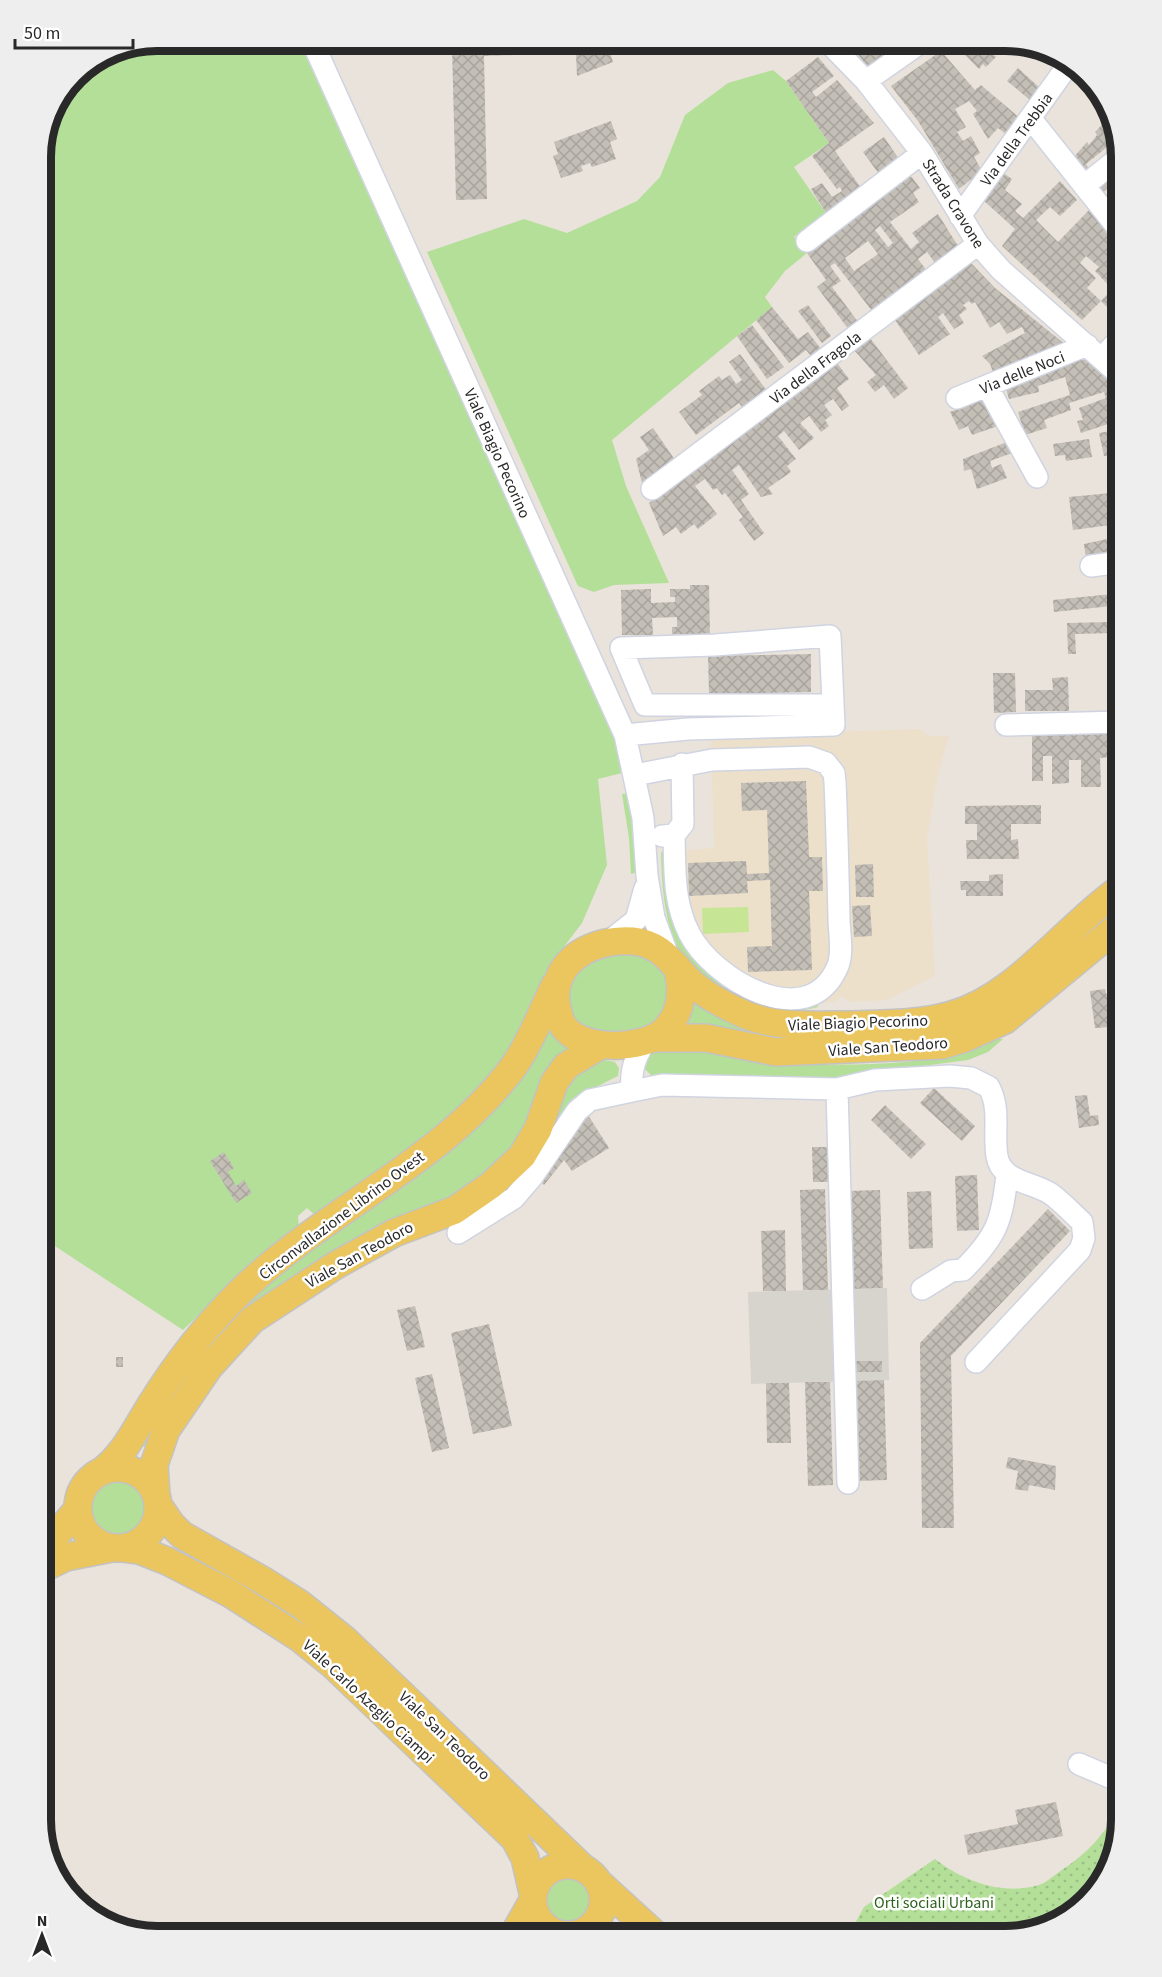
<svg xmlns="http://www.w3.org/2000/svg" width="1162" height="1977" font-family="'Source Sans 3',sans-serif">
  <defs>
    <pattern id="garden-dots" width="8" height="8" patternUnits="userSpaceOnUse" patternTransform="scale(1.5)"><rect width="8" height="8" fill="#b3df99"/><path d="M2 2h.1M6 6h.1" fill="none" stroke="#9abf84" stroke-width="1.8" stroke-linecap="round"/></pattern>
    <pattern id="building-cross-hatch" width="8" height="8" patternUnits="userSpaceOnUse" patternTransform="scale(1.5)"><rect width="8" height="8" fill="#c3beb6"/><path d="M0 0l8 8M0 8l8-8" fill="none" stroke="#a8a39c"/></pattern>
  </defs>
  <rect width="100%" height="100%" fill="#eae3db"/>
  <!-- education -->
  <path fill="#ece0ca" d="M920 729 928 736H949L938 773 927 838 935 976 887 1000 850 1002 842 996 834 1002 777 1004 714 975 669 852 714 848 711 736Z"/>
  <!-- grass -->
  <path fill="#b3df99" d="M157 41H299L614 738 626 772 598 779 607 865 582 923 554 960 529 1018 510 1050 491 1077 430 1132 316 1216 307 1208 298 1216 299 1229 256 1260 183 1330 41 1237V150L50 112 75 74 113 49Z
    M773 70 786 81 829 143 794 167 826 213 794 237 807 253 785 271 765 297 772 307 612 440 626 486 669 583 614 585 594 592 578 586 427 252 524 219 567 233 637 201 660 177 685 115 728 83Z
    M629 793 638 872 631 874 629 838 622 794Z
    M665 848 676 918 777 1004 817 1003 818 1007C780 1016 775 1014 740 997 729 993 716 989 706 982 666 951 662 899 661 853Z
    M1121 899V911L1006 1010 980 1026 965 1031 919 1040 776 1041 708 1027 681 1028 691 1001 732 1020 774 1032 793 1034C840 1033 919 1038 962 1023 1023 1002 1070 937 1121 899Z
    M632 950 664 966 673 998 652 1028 616 1037 579 1028C559 991 560 995 584 961Z
    M548 1024 576 1048 516 1148 467 1192 314 1269 148 1447 141 1446 158 1409 246 1299 377 1196Z
    M994 1038 1003 1039 988 1052 968 1060 817 1080 652 1076 643 1067 647 1055C686 1035 745 1061 786 1063 832 1066 918 1066 960 1052 971 1048 983 1042 994 1038Z
    M600 1059 615 1062 619 1068 618 1076 572 1099 515 1189 478 1205 567 1077Z
    M87 1507a31 31 0 1 1 62 0a31 31 0 1 1-62 0Z
    M543 1900a25 25 0 1 1 50 0a25 25 0 1 1-50 0Z"/>
  <!-- garden -->
  <path fill="url(#garden-dots)" d="M1121 1805V1820L1102 1884 1056 1925 1005 1936H848L864 1907 935 1859C963 1881 1003 1896 1039 1885 1046 1883 1053 1876 1059 1872 1089 1852 1103 1836 1121 1805Z"/>
  <!-- pitch -->
  <path fill="#c6e695" d="M748 907 749 932 703 934 702 908Z"/>
  <!-- plaza -->
  <path fill="#d7d3cd" d="M887 1288 889 1380 751 1384 748 1292Z"/>
  <!-- building -->
  <path fill="url(#building-cross-hatch)" fill-rule="evenodd" d="M513 41H543V54L484 56 487 199 456 200 452 48 513 47Z
    M847 41H887L881 45 887 52 868 67Z
    M962 41H978L996 57 986 67 983 64 979 69 960 50 966 44Z
    M607 44 613 62 577 76 576 54Z
    M941 51 975 90 981 85 1021 119 1010 137 998 128 988 139 973 114 977 111 969 101 955 109 966 127 957 132 963 141 971 136 980 153 974 157 982 171 959 189 918 121 891 86Z
    M818 57 834 76 812 92 816 97 837 80 874 123 835 151 861 188 826 213 811 189 822 183 832 197 842 191 840 187 837 189 812 156 829 143 786 81Z
    M1018 68 1040 88 1030 100 1007 81Z
    M1112 114 1117 139 1086 164 1089 169 1084 173 1073 158 1087 142 1089 145 1097 135 1095 132Z
    M611 121 617 139 610 142 616 159 592 167 590 163 581 166 583 171 561 178 553 156 558 154 554 142Z
    M884 137 899 159 879 174 863 152Z
    M1121 165V177L1101 194 1095 187Z
    M1002 172 1012 179 1005 190 1022 204 1015 211 1023 218 1060 181 1077 200 1060 216 1050 207 1036 220 1058 242 1090 209 1121 246V308L1115 315 1101 301 1112 289 1095 271 1099 267 1086 256 1080 263 1096 278 1087 288 1101 301 1082 320 1002 246 1015 229 983 200Z
    M911 176 920 188 913 193 919 202 890 222 911 249 919 242 912 233 938 214 958 246 936 264 927 252 918 259 927 271 872 311 835 263 830 266 841 281 832 287 859 323 849 330 817 287 826 280 807 253ZM880 226 893 243 888 247 875 230ZM868 241 878 254 854 271 845 258Z
    M1121 201V219L1113 208Z
    M971 263 995 288 1066 345 993 372 990 364 982 356 1025 333 1022 327 1007 334 999 322 990 328 975 302 972 304 969 301 963 305 967 309 959 315 964 323 954 329 943 313 938 317 950 334 919 355 895 320Z
    M808 305 831 336 822 343 798 311Z
    M772 307 798 339 808 332 821 349 811 356 806 350 789 363 756 320Z
    M752 325 784 367 767 379 737 336Z
    M870 338 908 388 894 399 884 385 875 392 867 382 876 375 854 350Z
    M740 354 767 391 743 408 739 403 696 435 679 412 702 395 699 391 719 376 722 380 730 375 736 384 742 380 729 362Z
    M1082 356 1121 393V455L1104 456 1099 433 1116 430 1114 422 1081 433 1077 421 1083 420 1079 408 1106 398 1104 392 1069 403 1071 410 1044 420 1047 428 1025 435 1018 412 1070 395 1065 377 1038 386 1039 392 1009 399 1006 389Z
    M837 363 849 379 837 388 849 406 842 411 833 399 824 405 832 415 825 420 829 426 821 432 809 416 800 423 814 438 799 450 784 431 778 436 796 459 787 466 791 472 768 488 773 494 761 497 739 465 732 470 749 494 741 500 764 533 754 541 739 520 743 517 725 493 722 495 717 488 713 490 705 479 695 486 717 514 698 529 694 524 681 534 676 527 663 536 649 503Z
    M983 399 998 426 972 435 968 426 959 430 950 412Z
    M653 428 675 460 642 483 636 459 649 450 640 437Z
    M1089 439 1092 457 1066 461 1065 455 1055 456 1053 444Z
    M1007 442 1012 453 990 461 992 468 1001 464 1007 478 977 489 971 469 964 471 963 459Z
    M1111 493 1113 509H1117L1118 524 1073 530 1069 497Z
    M1121 536V557L1086 559 1084 544Z
    M1121 580V605L1054 612 1053 600 1112 594 1111 582Z
    M690 585H709L710 638H690L689 634H672V627H677V617L652 618 653 635H622L621 590 651 589V603L675 602V597H670V589H690Z
    M1112 622V633L1075 634 1076 654H1068L1067 623Z
    M811 654V692L709 694 708 656Z
    M993 673H1015L1016 712 994 713Z
    M1068 677 1069 711H1025V690H1053L1052 678Z
    M1121 733V783H1119V788H1110L1109 757 1100 758 1101 787H1081V760H1069V783L1052 784V756H1043V781H1032V734Z
    M806 781 809 857H822L823 891H809L812 970 748 972 747 947 772 946 770 880 747 881 748 893 689 896 688 863 746 861 747 874 769 873 767 810 742 811 741 783Z
    M1041 805V824H1011V840L1018 839 1019 859H967L966 840H977V824H965V806Z
    M873 864 874 897H856L855 865Z
    M1003 874V896H966V890H961L960 881H989V875Z
    M870 905 872 936 854 937 852 906Z
    M1105 989 1106 994 1121 992V1016L1109 1018 1110 1027 1095 1028 1090 991Z
    M934 1088 975 1126 962 1141 920 1103Z
    M1087 1095 1090 1116 1098 1115 1099 1125 1079 1128 1075 1096Z
    M885 1105 926 1144 911 1159 871 1120Z
    M586 1112 609 1148 572 1171 564 1160 544 1185 539 1179Z
    M812 1147H828V1182H813Z
    M224 1152 234 1168 228 1172 236 1186 244 1180 252 1193 236 1203 210 1161Z
    M977 1175 979 1230 957 1231 955 1176Z
    M825 1189 828 1290H803L800 1190Z
    M880 1190 883 1288 851 1289 849 1191Z
    M931 1191 933 1248 909 1249 907 1192Z
    M1048 1209 1070 1231 951 1356 954 1528H922L920 1343Z
    M785 1230 786 1291H763L761 1231Z
    M415 1306 425 1347 407 1351 397 1310Z
    M489 1324 512 1426 473 1434 451 1333Z
    M116 1357H123V1367H116Z
    M855 1361H882V1372H855Z
    M432 1374 449 1448 432 1452 415 1378Z
    M884 1380 887 1480 856 1481 854 1381Z
    M805 1382H830L833 1485 808 1486Z
    M766 1383H789L791 1443H767Z
    M1008 1457 1056 1466 1055 1490 1029 1485 1028 1491 1015 1489 1018 1471 1006 1468Z
    M1056 1802 1063 1836 968 1855 964 1835 1018 1824 1015 1810Z"/>
  <g fill="none" stroke-linecap="round" stroke-linejoin="round">
    <defs>
      <path id="minor" d="M312 41 625 735 643 818 647 876 654 918 668 956
        M827 41 866 81 922 153 978 244 1001 270 1121 376
        M866 81 923 41
        M1031 119 1121 232
        M1084 186 1121 156
        M960 216 1071 61
        M807 241 922 153
        M1102 358 1121 337
        M987 386 1037 477
        M957 398 1087 345
        M652 489 978 244
        M1091 566 1121 562
        M1006 725 1121 722
        M625 735 688 729 834 725 830 636 715 645 621 648 645 705H833
        M635 775 712 760 809 757 826 763 834 773 835 782C837 827 838 873 839 918 839 933 844 954 837 968 807 1035 712 979 689 933 673 901 675 870 674 835
        M662 836 674 835 683 824 682 764
        M607 943 636 920 645 888
        M648 1039C635 1054 630 1071 632 1091L662 1085 837 1089 875 1080 950 1076 971 1078 989 1087C1001 1110 993 1132 997 1156 1001 1182 1033 1182 1051 1194 1062 1202 1072 1213 1082 1222L1084 1238 1080 1250 976 1362
        M837 1089 848 1483
        M458 1233 514 1198 532 1177 577 1111 590 1100 632 1091
        M922 1289 951 1271 963 1270C997 1236 1002 1221 1007 1175
        M1079 1764 1112 1778 1121 1776"/>
      <path id="major" d="M677 967C683 989 683 1012 665 1030 644 1051 578 1052 562 1024 559 1018 557 1008 556 1002 552 959 595 938 633 941 664 944 673 967 694 985 706 995 722 1004 737 1011 770 1028 807 1025 843 1025 879 1024 918 1025 952 1015 1018 996 1066 926 1121 888
        M653 1038H706L776 1052 942 1045 965 1038 1005 1020 1121 924
        M78 1508a40 40 0 1 1 80 0a40 40 0 1 1-80 0Z
        M101 1472C126 1453 136 1428 152 1403 177 1363 206 1326 239 1293 324 1210 442 1163 514 1066 531 1042 542 1011 555 985
        M156 1495 154 1465 166 1430 209 1367 252 1320 336 1265 394 1233 455 1210 491 1185 522 1156 538 1129 554 1083 566 1066 601 1045
        M158 1505 171 1524 182 1535 262 1580 300 1604 345 1640 583 1868
        M123 1548 139 1550 167 1561 231 1594 301 1639 332 1664 515 1839 525 1858 533 1893
        M41 1553 78 1509
        M41 1569 66 1557 112 1548
        M533 1900a35 35 0 1 1 70 0a35 35 0 1 1-70 0Z
        M599 1883 657 1936
        M513 1936 532 1902"/>
    </defs>
    <!-- minor casing -->
    <use href="#minor" stroke="#d0d4e1" stroke-width="24"/>
    <!-- major casing -->
    <use href="#major" stroke="#c3c3c3" stroke-width="30"/>
    <!-- path -->
    <path stroke="#c3c3c3" stroke-width="3" stroke-dasharray="4.5 3" stroke-linecap="butt" d="M1121 1709 1110 1633 1121 1587"/>
    <!-- minor -->
    <use href="#minor" stroke="#fff" stroke-width="21"/>
    <!-- major -->
    <use href="#major" stroke="#ebc65f" stroke-width="27"/>
  </g>
  <g text-anchor="middle" stroke-width="5" stroke-linejoin="round" paint-order="stroke">
    <!-- street labels -->
    <g font-size="16" fill="#292929" stroke="#fff">
      <text transform="translate(1016 139) rotate(-54)" y="6">Via della Trebbia</text>
      <text transform="translate(954 203) rotate(58)" y="6">Strada Cravone</text>
      <text transform="translate(815 367) rotate(-37)" y="6">Via della Fragola</text>
      <text transform="translate(1022 372) rotate(-22)" y="6">Via delle Noci</text>
      <text transform="translate(498 453) rotate(66)" y="6">Viale Biagio Pecorino</text>
      <text transform="translate(858 1022) rotate(-2)" y="6">Viale Biagio Pecorino</text>
      <text transform="translate(888 1046) rotate(-4)" y="6">Viale San Teodoro</text>
      <text transform="translate(341 1215) rotate(-37)" y="6">Circonvallazione Librino Ovest</text>
      <text transform="translate(359 1254) rotate(-29)" y="6">Viale San Teodoro</text>
      <text transform="translate(369 1701) rotate(43)" y="6">Viale Carlo Azeglio Ciampi</text>
      <text transform="translate(445 1735) rotate(44)" y="6">Viale San Teodoro</text>
    </g>
    <!-- park labels -->
    <g font-size="16" fill="#2d621c" stroke="#fff">
      <text x="934" y="1908">Orti sociali Urbani</text>
    </g>
  </g>
  <!-- crop -->
  <path d="M0 0H1162V1977H0ZM157 51H1005A106 106 0 0 1 1111 157V1820A106 106 0 0 1 1005 1926H157A106 106 0 0 1 51 1820V157A106 106 0 0 1 157 51Z" fill="#eee" fill-rule="evenodd"/>
  <path fill="none" stroke="#292929" stroke-width="8" d="M157 51H1005A106 106 0 0 1 1111 157V1820A106 106 0 0 1 1005 1926H157A106 106 0 0 1 51 1820V157A106 106 0 0 1 157 51Z"/>
  <!-- north arrow -->
  <g transform="translate(42 1935)" stroke="#ffffff" stroke-width="4.5" paint-order="stroke">
  <path d="M0-4.5L10 22L0 15L-10 22Z" fill="#292929"/>
  <text y="-9" font-size="16" font-weight="bold" text-anchor="middle" fill="#292929">N</text>
  </g>
  <!-- scale -->
  <path d="M15 39v9h118v-9" fill="none" stroke="#292929" stroke-width="3"/>
  <text x="24" y="39" font-size="18" fill="#292929" stroke="#ffffff" stroke-width="4.5" paint-order="stroke">50 m</text>
</svg>
